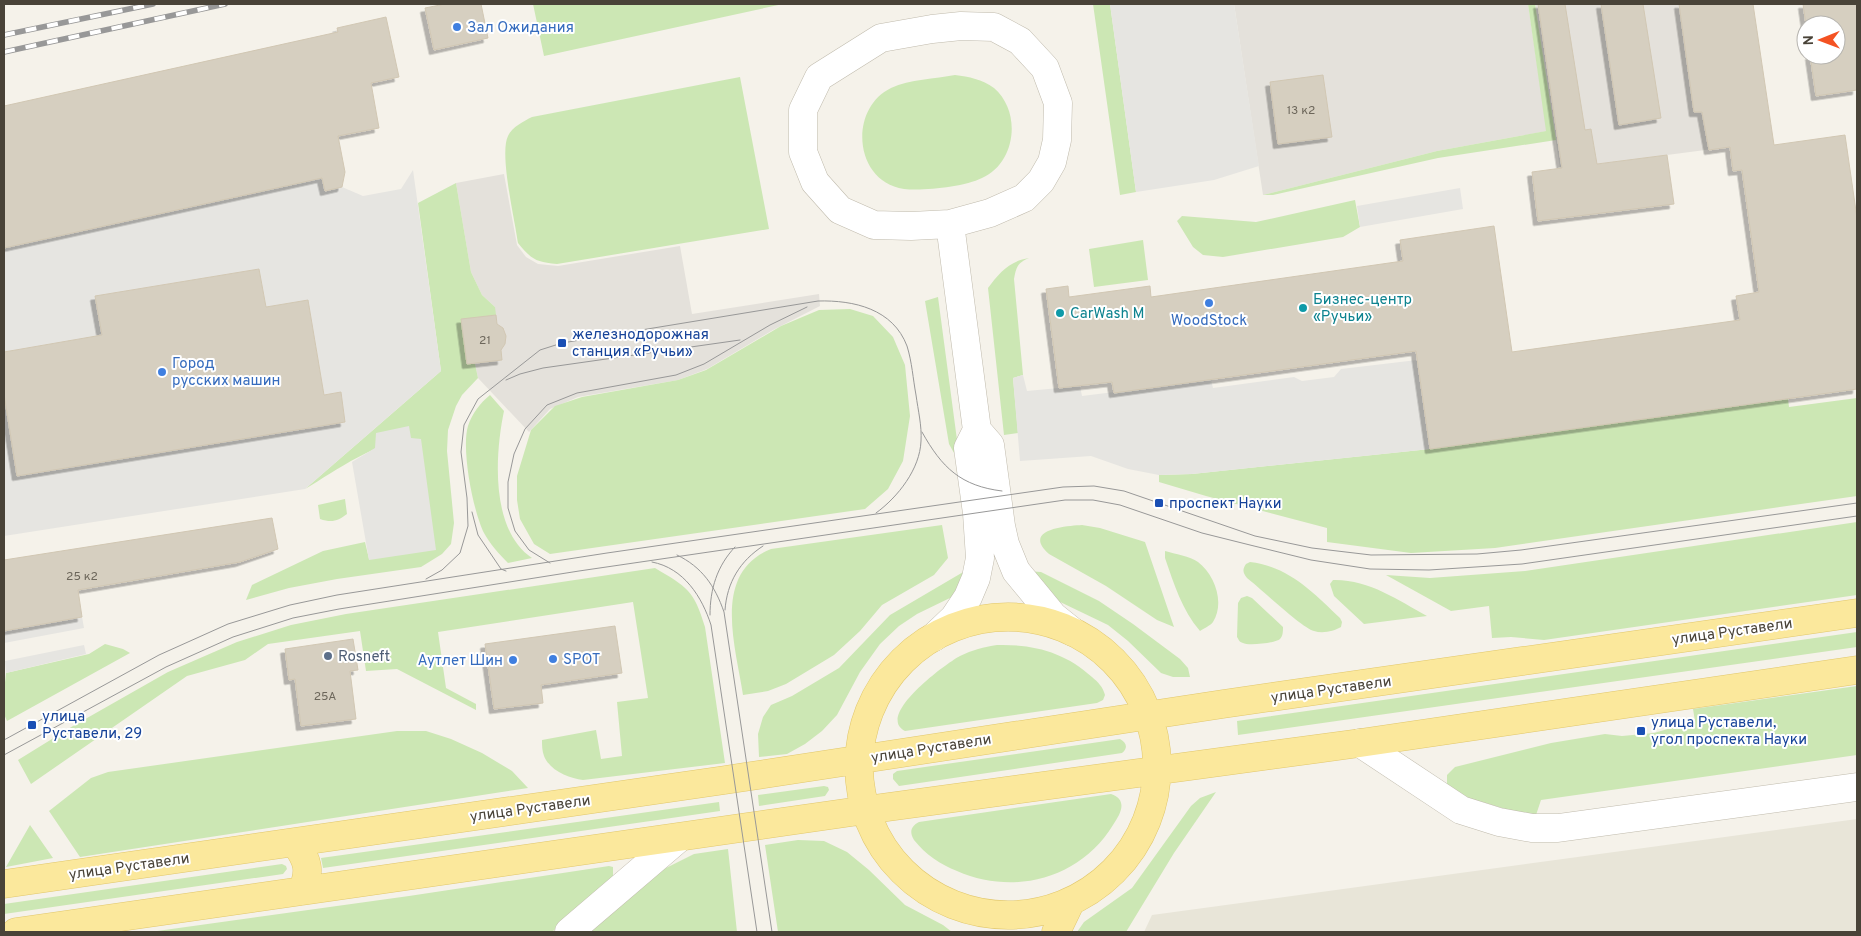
<svg xmlns="http://www.w3.org/2000/svg" width="1861" height="936" font-family="Overpass,sans-serif">
  <defs>
    <filter id="shadow"><feDropShadow dx="-4.5" dy="4.5" stdDeviation="0" flood-color="#0004"/></filter>
  </defs>
  <rect width="100%" height="100%" fill="#f5f2ea"/>
  <!-- residential -->
  <path fill="#e8e5d8" d="M1857 819V932H1144L1152 915Z"/>
  <!-- industrial -->
  <path fill="#e4e1db" d="M1234 4H1528L1547 131 1437 151 1263 195Z
    M1535 4H1729L1751 144 1560 169Z
    M504 174 517 245 526 257 538 264 558 266 680 246 692 314 819 294 820 306 773 330 707 369 678 380 578 397 550 409 529 432 478 378 475 364 467 365 461 319 495 307 482 295 471 272 456 183Z"/>
  <!-- green -->
  <path fill="#cce7b4" d="M533 4H783L544 56Z
    M1093 4H1110L1136 192 1120 195Z
    M1528 4H1535L1556 140 1438 158 1273 195H1263L1437 151 1546 131Z
    M955 75C969 77 982 79 994 88 1022 112 1016 163 982 178 964 187 924 191 904 189 854 182 848 109 891 88 910 79 935 79 955 75Z
    M740 77 769 229 557 264C536 262 532 260 518 243 515 220 499 154 508 136 512 127 524 121 532 117Z
    M456 183 471 272 482 295 495 307 496 315 462 320 467 364H475L478 378 462 395 456 406 448 430 447 451 454 523 451 544 442 554 421 567 337 579 289 588 246 600 252 585 323 551 365 542 369 559 420 439C381 437 337 470 305 489L441 371 418 203Z
    M1355 200 1360 227 1343 237 1223 257 1203 255 1193 247 1177 221 1182 216 1256 222Z
    M1143 240 1148 280 1094 287 1089 249Z
    M1029 258C1017 263 1016 268 1014 279L1023 375 1013 378 1018 433 1004 435 988 288C999 273 1009 261 1029 258Z
    M938 297 959 455 954 453 949 444 925 301Z
    M850 309 873 316 893 337 905 365 910 416 903 461 888 489 865 509 550 554 534 544 520 519 517 500V476L531 430 555 406 582 397 678 380 706 370 781 326 819 310Z
    M490 395 504 411C495 454 490 530 532 558L508 563C499 554 490 544 484 533 473 511 461 449 468 426 472 414 480 403 490 395Z
    M1857 398V496L1495 548 1411 553 1327 542V528L1206 496 1159 482V475L1192 474 1430 449 1788 399 1789 407Z
    M345 499 347 514C338 521 332 523 320 519L318 505Z
    M1857 522V595L1544 640 1511 637 1492 638 1489 606 1451 611 1386 575 1430 578 1525 571Z
    M942 525 948 558 934 575 882 605 860 631 834 655 786 684 768 691 743 695C736 647 711 573 771 549Z
    M1082 525 1100 528 1145 542 1174 627 1157 620 1106 586 1049 554C1021 529 1067 526 1082 525Z
    M1165 551C1175 554 1190 556 1198 562 1215 575 1225 603 1213 622 1210 626 1204 628 1200 631 1182 610 1174 584 1165 558Z
    M1250 562C1288 566 1314 593 1340 618L1342 622 1341 627C1334 631 1323 634 1314 631 1302 628 1260 588 1247 578 1243 573 1242 570 1246 564Z
    M655 568C687 587 694 590 705 627L725 763 583 780C569 778 550 771 544 756 542 751 542 745 542 740L596 730 601 759 622 756 617 702 648 698 633 602 438 632 446 688 476 704V710L397 669 366 671 360 631 268 644 245 660 187 676 31 784 18 760 73 726 168 672 237 642 291 625 346 614Z
    M970 568 954 596 917 614 899 626 880 644 860 672 837 715 822 731 805 744 787 754 759 757 758 734 763 717 771 705 792 696 839 668 890 615Z
    M1027 571 1041 572 1099 601 1133 624 1180 659 1188 668 1190 677H1173L1161 673 1128 641 1108 625 1056 600Z
    M1333 580C1368 579 1398 600 1427 616L1364 624 1334 596 1330 584Z
    M1247 596 1252 598 1283 627C1283 631 1283 636 1280 639 1276 643 1248 646 1243 643 1239 642 1239 640 1237 637L1238 603 1241 598Z
    M1857 632V647L1238 735 1237 721Z
    M105 644 123 649 130 653 7 721C0 708 5 687 6 673L89 654Z
    M997 645C1033 644 1065 652 1092 677 1098 682 1103 687 1105 695L1103 700 1097 703 905 731C875 716 945 664 960 656 972 650 984 647 997 645Z
    M1857 686V755L1541 800 1536 815 1509 810 1465 797 1447 785V775L1455 767 1551 743 1605 734 1622 736 1654 733 1695 721 1693 709Z
    M397 731H426L451 739 482 753 512 771 528 788 80 857 49 811 91 778 108 772Z
    M1120 739C1127 743 1128 748 1122 753L899 786 893 779V774L897 771Z
    M824 786 828 787 829 790 825 796 759 806 758 795Z
    M1216 792 1174 853 1126 932H1077L1084 922 1132 888 1191 806 1200 798Z
    M1111 794C1128 800 1121 813 1113 825 1080 879 1014 896 957 871 941 865 925 854 914 840 909 832 911 826 919 822Z
    M719 802 720 811 323 868 321 858Z
    M30 825 53 858 6 867Z
    M798 840 824 841 847 852 869 870 905 905 943 925 952 932H778L765 845Z
    M728 849 737 932H586L662 870 694 854Z
    M282 864 286 866 287 869 283 874 4 914V904Z
    M609 866 613 867V876L552 932H150L409 896Z"/>
  <!-- parking -->
  <path fill="#e6e5e1" d="M1110 4H1234L1259 166 1214 180 1136 192Z
    M413 170 441 371 305 489 4 536V394L18 476 345 422 341 392 324 395 308 300 266 307 259 269 96 296 155 327 4 352V248L322 178 325 191 342 187 363 196 401 189Z
    M1460 188 1463 209 1360 227 1357 206Z
    M1417 360 1430 449 1192 474 1159 475 1128 469 1091 456 1020 461 1013 378 1023 375 1027 391 1080 386 1082 396 1211 380 1213 388 1294 377 1302 381 1334 377 1341 369Z
    M409 426 411 438 421 439 436 550 369 560 352 462 375 448 376 433Z
    M82 617 84 628 4 643V631Z
    M84 645 86 654 6 673 5 661Z"/>
  <!-- building -->
  <path fill="#d6cfc0" stroke="#d1c7b3" filter="url(#shadow)" d="M445 4H481L488 38 434 50 425 8Z
    M1538 4H1565L1585 130 1591 129 1597 164 1667 155 1674 204 1538 221 1532 172 1562 168Z
    M1601 4H1643L1661 118 1619 125Z
    M1679 4H1753L1774 145 1845 135 1857 218V389L1430 449 1416 351 1114 393 1112 382 1059 388 1046 289 1068 286 1069 297 1150 286 1151 297 1403 261 1400 240 1494 226 1512 352 1740 320 1736 296 1759 292 1742 170 1733 171 1730 147 1709 150 1702 112H1694Z
    M1803 4H1857V90L1816 96 1810 55H1836V25H1806Z
    M386 17 399 77 371 83 379 128 338 136 345 172 342 187 325 191 322 178 4 248V106L338 32 337 28Z
    M1323 75 1332 137 1278 144 1270 82Z
    M259 269 266 307 308 300 324 395 341 392 345 422 17 476 4 394V352L102 335 95 296Z
    M496 315 497 324 503 328 506 336 505 344 501 350 502 360 467 364 461 319Z
    M272 518 278 549 240 562 78 590 82 617 4 631V560Z
    M615 626 622 673 541 685 543 703 494 709 485 644Z
    M353 639 358 670 350 671 356 719 301 726 295 679 289 680 285 649Z"/>
  <g fill="none" stroke-linecap="round" stroke-linejoin="round">
    <defs>
      <path id="minor" d="M961 26 994 27 1020 41 1045 68 1058 103 1057 140 1052 162 1041 181 1024 198 990 213 950 224 911 226 874 225 840 210 815 182 803 152V110L819 77 881 38 932 29Z
        M977 430 990 445 1001 526 1005 544 1016 571 1053 616 1073 632
        M934 637 954 618 968 597 976 578 980 558 977 513 968 448 977 430 950 224
        M1360 743 1461 810 1499 822 1532 828H1558L1857 787
        M569 932 679 838"/>
      <path id="major" d="M859 766a149 149 0 1 1 298 0a149 149 0 1 1-298 0Z
        M295 843C308 860 311 871 302 891
        M4 884 725 780 1223 704 1857 613
        M16 932 866 810 1360 743 1857 670
        M1056 932 1071 901"/>
    </defs>
    <!-- minor casing -->
    <use href="#minor" stroke="#c0bbad" stroke-width="29"/>
    <!-- major casing -->
    <use href="#major" stroke="#e1c76c" stroke-width="29"/>
    <!-- minor -->
    <use href="#minor" stroke="#fff" stroke-width="28"/>
    <!-- major -->
    <use href="#major" stroke="#fbe89c" stroke-width="28"/>
    <!-- tram -->
    <path stroke="#989898" stroke-width="1" d="M506 380 520 374 543 368 740 340
      M922 432C942 468 961 486 1002 491
      M472 512 478 535 501 569 506 571
      M677 555C702 567 715 586 724 612L772 932
      M652 562C684 568 702 597 711 625L757 932
      M550 563 529 550 515 531 508 508V482L514 454 525 429 547 405 577 393 676 375 704 364 770 325 807 307
      M426 579 442 570 460 553 468 526 467 498 461 452 464 425 478 399 540 350 562 343 818 301C854 300 893 309 907 346 912 362 913 379 916 395 918 410 922 426 921 441 920 469 898 497 876 513
      M725 610C727 582 740 561 763 546
      M710 615C710 589 717 566 735 547
      M4 740 159 655 228 624 290 605 337 595 607 553 1063 487 1094 486 1124 491 1255 536 1312 548 1371 555 1477 554 1521 550 1857 503
      M4 755 166 667 233 637 293 618 339 609 579 571 1065 500H1093L1120 505 1202 533 1250 545 1311 560 1370 569 1429 570 1522 564 1857 516"/>
    <defs>
      <path id="rail" d="M4 35 153 4
        M4 52 225 4"/>
    </defs>
    <!-- rail casing -->
    <use href="#rail" stroke="#989898" stroke-width="5.5"/>
    <!-- rail -->
    <use href="#rail" stroke="#fff" stroke-width="4" stroke-dasharray="11" stroke-linecap="butt"/>
  </g>
  <!-- markers -->
  <g fill="#3f7fe0" stroke="#fff" stroke-width="2">
    <circle cx="457" cy="27" r="5"/>
    <circle cx="1209" cy="303" r="5"/>
    <circle cx="162" cy="372" r="5"/>
    <circle cx="553" cy="659" r="5"/>
    <circle cx="513" cy="660" r="5"/>
  </g>
  <g fill="#0f9aa8" stroke="#fff" stroke-width="2">
    <circle cx="1303" cy="308" r="5"/>
    <circle cx="1060" cy="313" r="5"/>
  </g>
  <g fill="#1a4fb4" stroke="#fff" stroke-width="2">
    <rect x="557" y="338" width="10" height="10" rx="2.5"/>
    <rect x="1154" y="498" width="10" height="10" rx="2.5"/>
    <rect x="27" y="720" width="10" height="10" rx="2.5"/>
    <rect x="1636" y="726" width="10" height="10" rx="2.5"/>
  </g>
  <circle fill="#5c6f8a" stroke="#fff" stroke-width="2" cx="328" cy="656" r="5"/>
  <g text-anchor="middle" stroke-width="4" stroke-linejoin="round" paint-order="stroke">
    <!-- number labels -->
    <g font-size="12" fill="#6c665a">
      <text x="1301" y="114">13 к2</text>
      <text x="485" y="344">21</text>
      <text x="82" y="580">25 к2</text>
      <text x="325" y="700">25А</text>
    </g>
    <!-- shop labels -->
    <g font-size="15" fill="#366cbe" stroke="#fff" text-anchor="start">
      <text x="467" y="32">Зал Ожидания</text>
      <text x="1209" y="325" text-anchor="middle">WoodStock</text>
      <text x="172" y="368">Город<tspan x="172" dy="17">русских машин</tspan></text>
      <text x="563" y="664">SPOT</text>
      <text x="503" y="665" text-anchor="end">Аутлет Шин</text>
    </g>
    <!-- culture labels -->
    <g font-size="15" fill="#0d838f" stroke="#fff" text-anchor="start">
      <text x="1313" y="304">Бизнес-центр<tspan x="1313" dy="17">«Ручьи»</tspan></text>
      <text x="1070" y="318">CarWash M</text>
    </g>
    <!-- transit labels -->
    <g font-size="15" fill="#164399" stroke="#fff" text-anchor="start">
      <text x="572" y="339">железнодорожная<tspan x="572" dy="17">станция «Ручьи»</tspan></text>
      <text x="1169" y="508">проспект Науки</text>
      <text x="42" y="721">улица<tspan x="42" dy="17">Руставели, 29</tspan></text>
      <text x="1651" y="727">улица Руставели,<tspan x="1651" dy="17">угол проспекта Науки</tspan></text>
    </g>
    <!-- street labels -->
    <g font-size="15" fill="#494338" stroke="#fff">
      <text transform="translate(1732 631) rotate(-8)" y="5">улица Руставели</text>
      <text transform="translate(1331 689) rotate(-8)" y="5">улица Руставели</text>
      <text transform="translate(931 748) rotate(-9)" y="5">улица Руставели</text>
      <text transform="translate(530 808) rotate(-8)" y="5">улица Руставели</text>
      <text transform="translate(129 866) rotate(-8)" y="5">улица Руставели</text>
    </g>
    <!-- service labels -->
    <g font-size="15" fill="#4e5e75" stroke="#fff" text-anchor="start">
      <text x="338" y="661">Rosneft</text>
    </g>
  </g>
  <!-- border -->
  <rect width="1861" height="936" fill="none" stroke="#494338" stroke-width="10"/>
  <!-- north arrow -->
  <g transform="translate(1821 40) rotate(269)"><circle r="24" fill="#ffffff" stroke="#b6b4af"/>
  <path d="M0-4L9 19L0 12L-9 19Z" fill="#f45222"/>
  <text y="-8" font-size="14" font-weight="bold" text-anchor="middle" fill="#494338">N</text>
  </g>
</svg>
